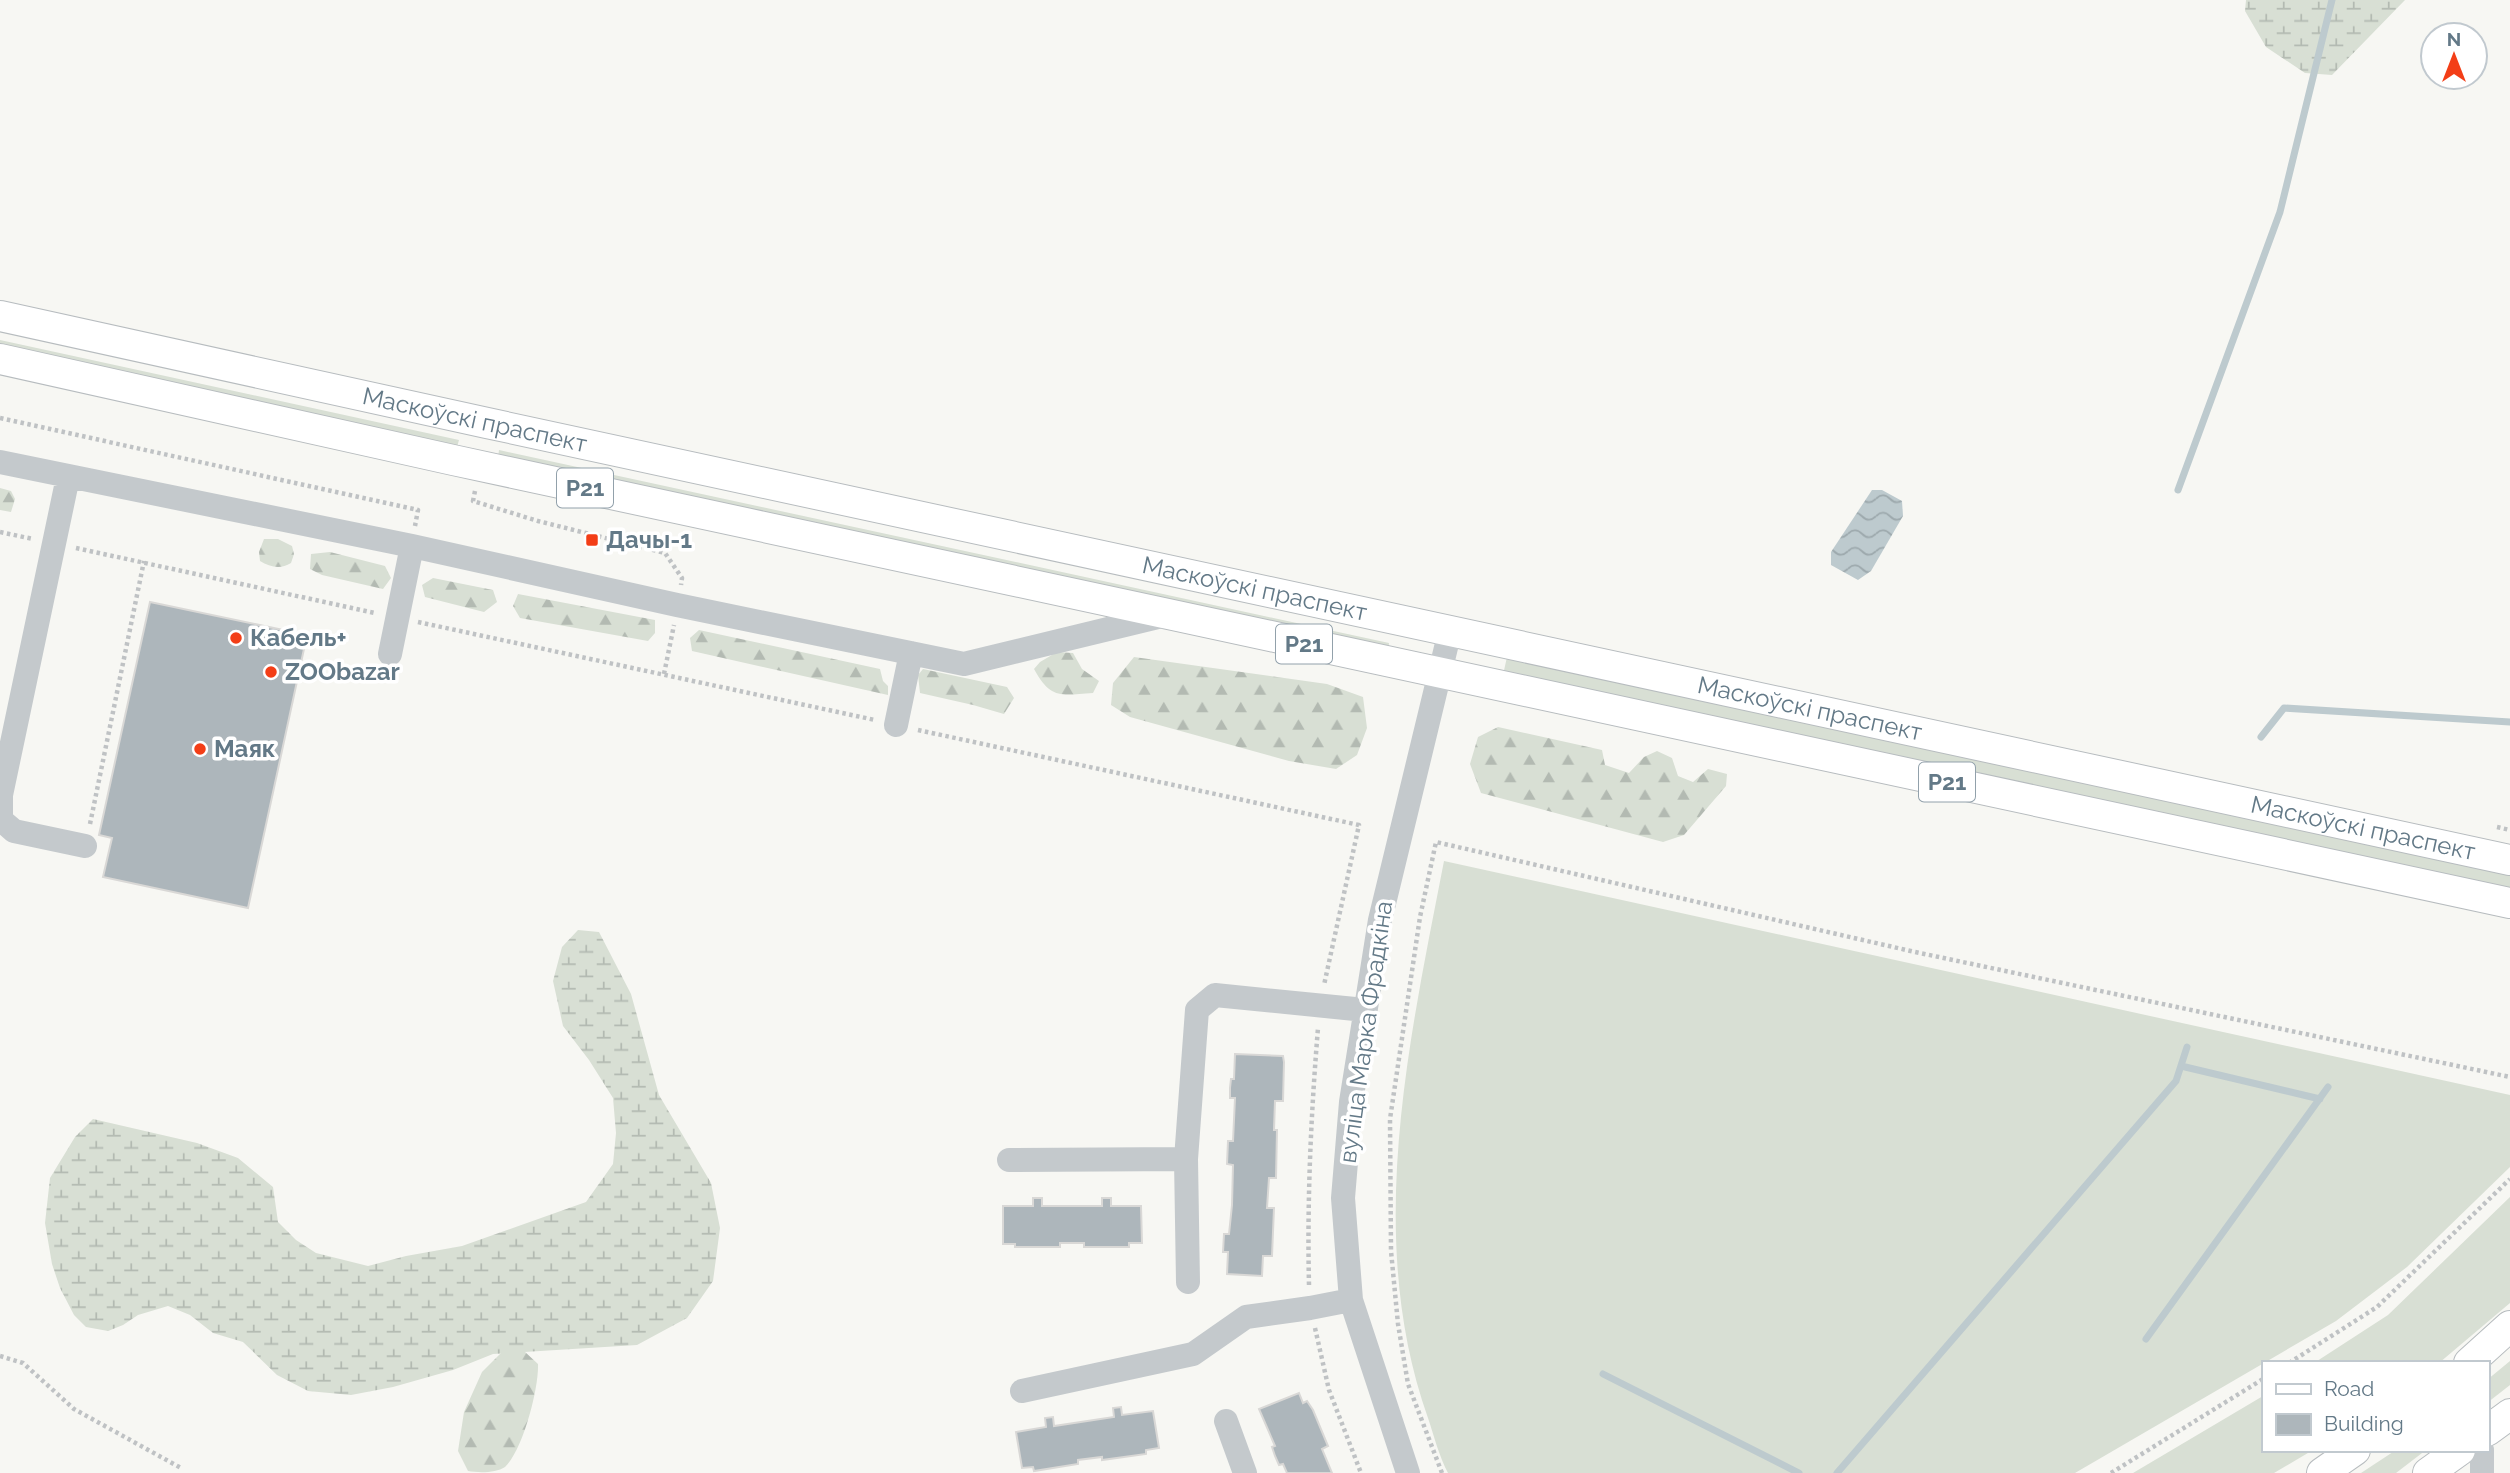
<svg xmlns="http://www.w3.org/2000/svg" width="2510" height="1473" font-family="Raleway,sans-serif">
  <defs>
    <pattern id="forest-firs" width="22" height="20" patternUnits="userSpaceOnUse" patternTransform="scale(1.75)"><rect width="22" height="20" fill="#d8dfd4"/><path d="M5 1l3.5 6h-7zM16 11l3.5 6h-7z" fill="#b3bab2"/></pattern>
    <pattern id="wetland-marsh" width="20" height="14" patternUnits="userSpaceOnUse" patternTransform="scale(1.75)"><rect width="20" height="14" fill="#d8dfd4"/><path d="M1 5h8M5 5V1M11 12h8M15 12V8" fill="none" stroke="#b3bab2"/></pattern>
    <pattern id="water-waves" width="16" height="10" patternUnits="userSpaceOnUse" patternTransform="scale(1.75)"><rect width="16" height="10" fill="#bdcace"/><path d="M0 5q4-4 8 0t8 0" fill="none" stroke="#9da9ad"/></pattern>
  </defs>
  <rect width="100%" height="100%" fill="#f7f7f3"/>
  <!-- grass -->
  <path fill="#d8dfd4" d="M0 340 459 440 457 447 0 347Z
    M499 450 1389 643 1388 653 498 458Z
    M1507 657 2510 874V893L1503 675Z
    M1444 861 2510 1095V1167L2407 1267 2336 1321 2075 1473H1448C1439 1456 1434 1436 1428 1418 1364 1238 1409 1042 1444 861Z
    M2510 1197V1303L2439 1363H2314L2388 1315Z
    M2510 1361V1385L2487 1403V1380Z
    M2263 1396V1450H2313L2274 1473H2133Z
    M2396 1450H2426L2396 1473H2361Z"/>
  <!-- forest -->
  <path fill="url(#forest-firs)" d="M0 488 11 491 15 499 11 512 0 510Z
    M264 539H278L292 546 294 554 291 563C280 570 270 567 260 561L259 552Z
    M330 552 385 566 391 578 383 589 322 575 310 569 311 554Z
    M433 578 493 590 497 602 484 612 425 597 422 585Z
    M518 594 655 620V633L648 641 520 618 513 606Z
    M699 630 880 669 883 681 888 686V695L692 651 690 638Z
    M1057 652 1073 653 1082 669 1099 681 1093 693C1061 695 1051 700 1034 669L1040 662Z
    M1134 657 1327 684 1363 697 1367 728 1357 755 1336 769 1289 761 1130 717 1111 705 1113 683Z
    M923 669 1007 687 1014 698 1004 714 973 705 920 693 918 675Z
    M1498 727 1602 750 1605 765 1629 773 1644 757 1657 751 1672 758 1678 776 1693 782 1708 769 1727 774 1726 786 1684 835 1663 842 1481 793 1470 764 1478 737Z
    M503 1351H524L538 1364C539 1388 523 1450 505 1467 496 1473 479 1473 468 1471L458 1451 464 1412 482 1372Z"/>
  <!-- wetland -->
  <path fill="url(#wetland-marsh)" d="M2246 0H2405L2332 75 2305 73 2266 47 2245 11Z
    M578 930 599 932 631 994 659 1095 711 1183 720 1228 713 1281 687 1318 637 1345 493 1354 453 1370 393 1387 351 1395 308 1391 277 1375 243 1342 213 1333 190 1315 168 1306 138 1315 123 1325 108 1331 86 1327 74 1315 60 1288 52 1264 45 1223 50 1178 75 1137 93 1119 197 1143 238 1158 273 1187 278 1222 296 1240 316 1253 368 1266 406 1256 462 1246 586 1202 613 1164 616 1133 613 1098 589 1060 563 1026 553 981 562 947Z"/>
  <!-- water -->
  <path fill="url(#water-waves)" d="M1872 490H1882L1902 501 1903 516 1871 571 1858 580 1831 565V552Z"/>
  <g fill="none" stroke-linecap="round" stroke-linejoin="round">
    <!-- stream -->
    <path stroke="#bdcace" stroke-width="7" d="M2178 490 2280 212 2332 0
      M2261 737 2284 708 2510 722
      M2181 1066 2320 1099
      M2146 1339 2328 1087
      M1603 1374 1799 1473
      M1837 1473 2176 1081 2187 1047"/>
  </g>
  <!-- building -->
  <path fill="#adb6bb" stroke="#d9d8d6" stroke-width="2" d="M150 602 307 635 248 908 103 877 112 838 99 835Z
    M1235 1054 1283 1056 1284 1062 1283 1101H1275L1274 1130H1277L1276 1178H1269L1267 1208H1274L1272 1256H1263L1262 1276 1227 1274 1228 1252H1223L1224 1234H1229L1232 1205 1233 1165 1227 1164 1228 1141H1233L1235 1098H1230V1088L1231 1079H1234Z
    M1033 1198H1042V1206H1102V1198H1111V1206H1141L1142 1243H1129V1247H1084V1243H1060V1247H1015V1244H1003V1206H1033Z
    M1299 1393 1303 1403 1307 1401 1313 1410 1328 1446 1322 1449 1332 1473H1287L1283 1464 1279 1465 1275 1456 1272 1447 1275 1446 1259 1409Z
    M1121 1407 1122 1415 1153 1411 1159 1448 1146 1450V1454L1102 1460V1457L1078 1460V1464L1034 1471 1033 1467 1022 1468 1016 1432 1046 1427 1045 1418 1053 1417 1054 1426 1114 1417 1113 1408Z"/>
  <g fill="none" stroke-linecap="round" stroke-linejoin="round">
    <defs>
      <g id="major">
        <path id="s1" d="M0 316 487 423 2510 860"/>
        <path d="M0 359 453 460 2510 903"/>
        <path d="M2469 1363 2510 1326"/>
        <path d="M2487 1431 2510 1414"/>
        <path d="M2322 1473 2355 1450"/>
        <path d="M2428 1473 2460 1450"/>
      </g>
    </defs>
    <!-- major casing -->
    <use href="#major" stroke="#b7bcbf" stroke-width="32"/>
    <!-- path -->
    <path stroke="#bfc2c4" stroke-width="4.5" stroke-dasharray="3.5 3.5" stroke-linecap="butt" d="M0 418 418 510 415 526
      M475 491 473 501 538 521 665 553 682 578 681 585
      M0 532 33 539
      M76 548 375 613
      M418 622 875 720
      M664 674 674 625
      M918 730 1359 825 1324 985
      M90 824 144 561
      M2497 827 2510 830
      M1309 1285C1307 1199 1311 1114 1318 1028
      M1315 1328 1329 1390 1361 1473
      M0 1356 23 1363 74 1409 181 1468
      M2289 1363 2377 1307 2510 1179
      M1442 1473 1408 1384 1398 1324 1391 1251 1390 1119 1420 917 1436 842 1915 952 2510 1077
      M2111 1473 2263 1379"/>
    <!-- minor -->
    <path stroke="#c4c9cc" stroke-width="24" d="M0 462 412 546 677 605 964 664 1166 615
      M68 477 1 795V820L14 831 85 846
      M390 654 412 546
      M896 725 911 653
      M1009 1160 1186 1159
      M1188 1282 1186 1159 1197 1010 1215 995 1365 1010
      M1022 1391 1193 1354 1246 1317 1310 1308 1351 1300
      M1226 1421 1245 1473
      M2482 1450V1473
      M1408 1473 1351 1300 1343 1198 1351 1102 1380 920 1450 631"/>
    <!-- major -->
    <use href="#major" stroke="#fff" stroke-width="30"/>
  </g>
  <!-- markers -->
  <g fill="#f33e17" stroke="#fff" stroke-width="2.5">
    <rect x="585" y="533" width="14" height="14" rx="3.5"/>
    <circle cx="236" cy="638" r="7"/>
    <circle cx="271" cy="672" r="7"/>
    <circle cx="200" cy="749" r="7"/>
  </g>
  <g text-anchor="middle" stroke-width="7" stroke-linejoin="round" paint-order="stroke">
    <!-- shield labels -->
    <g fill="#fff" stroke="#92a1ab" stroke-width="2">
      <rect x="557" y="468.5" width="56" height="39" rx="5"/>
      <rect x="1276" y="624.5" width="56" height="39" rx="5"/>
      <rect x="1919" y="762.5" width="56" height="39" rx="5"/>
    </g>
    <g font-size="23" font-weight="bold" fill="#637987">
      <text x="585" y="496">Р21</text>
      <text x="1304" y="652">Р21</text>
      <text x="1947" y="790">Р21</text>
    </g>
    <!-- street labels -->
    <g font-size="24" fill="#637987" stroke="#fff">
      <text dy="8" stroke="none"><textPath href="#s1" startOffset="486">Маскоўскі праспект</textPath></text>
      <text dy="8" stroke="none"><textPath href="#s1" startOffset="1284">Маскоўскі праспект</textPath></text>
      <text dy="8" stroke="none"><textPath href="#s1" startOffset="1852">Маскоўскі праспект</textPath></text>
      <text dy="8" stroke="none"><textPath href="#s1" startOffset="2418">Маскоўскі праспект</textPath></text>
      <text transform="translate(1366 1032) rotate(-82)" y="8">вуліца Марка Фрадкіна</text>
    </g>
    <!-- poi labels -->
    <g font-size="24" font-weight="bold" fill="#637987" stroke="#fff" text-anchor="start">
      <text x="606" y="548">Дачы-1</text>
      <text x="250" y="646">Кабель+</text>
      <text x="285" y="680">ZOObazar</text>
      <text x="214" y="757">Маяк</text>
    </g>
  </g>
  <!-- legend -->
  <rect x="2262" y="1361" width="228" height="91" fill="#ffffff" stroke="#c1c9cf" stroke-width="2"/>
  <rect x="2276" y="1384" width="35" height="10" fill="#ffffff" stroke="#c1c9cf" stroke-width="2"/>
  <text x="2324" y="1396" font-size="21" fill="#637987">Road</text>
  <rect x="2276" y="1414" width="35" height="21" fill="#adb6bb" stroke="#c1c9cf" stroke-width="2"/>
  <text x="2324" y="1431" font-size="21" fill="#637987">Building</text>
  <!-- north arrow -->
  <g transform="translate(2454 56)"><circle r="33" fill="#ffffff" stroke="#c1c9cf" stroke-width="2"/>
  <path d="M0-5L12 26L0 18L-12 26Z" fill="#f33e17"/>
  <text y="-10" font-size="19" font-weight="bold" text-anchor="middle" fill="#637987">N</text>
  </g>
</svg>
